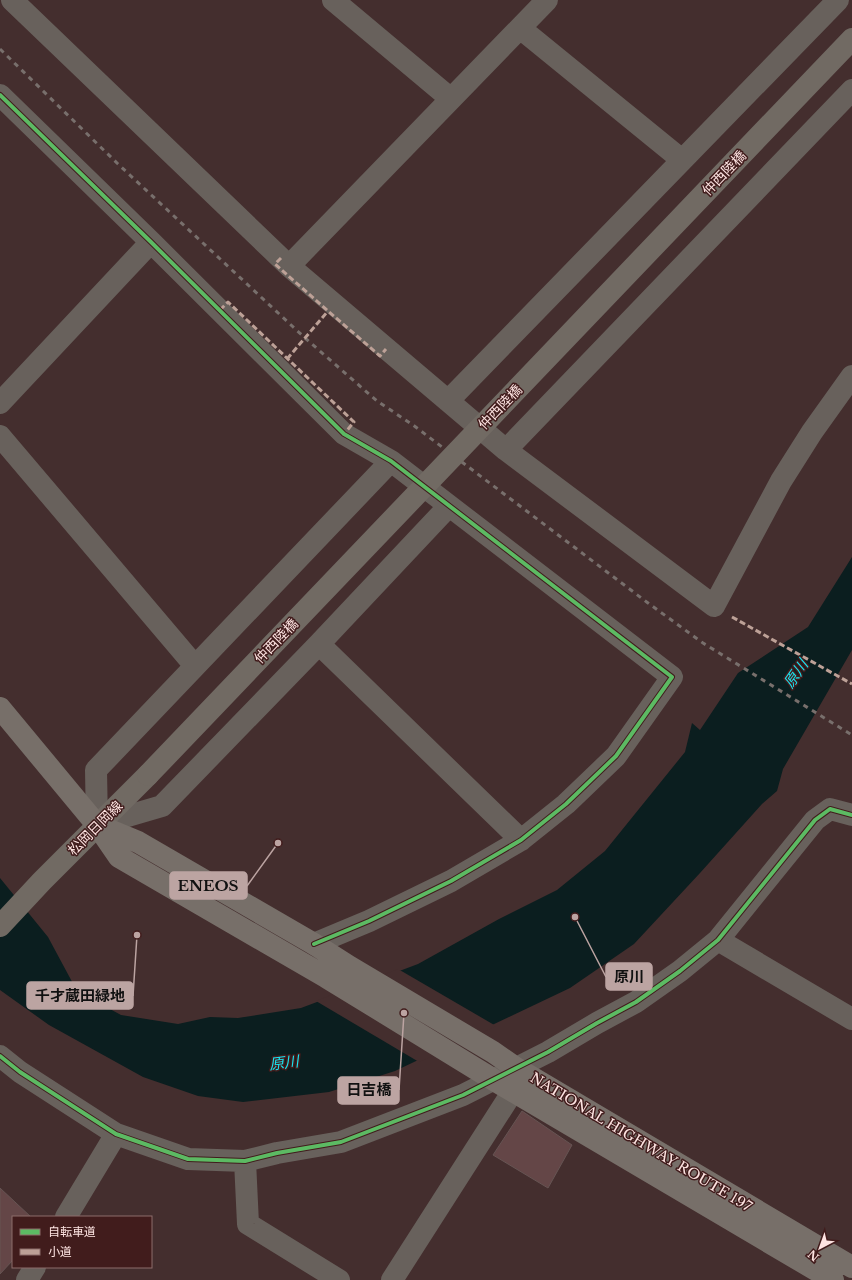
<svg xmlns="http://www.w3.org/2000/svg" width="852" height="1280" font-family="'Libre Baskerville','Noto Sans JP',serif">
  <rect width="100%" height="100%" fill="#442e2e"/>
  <!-- water -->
  <path fill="#0b1e1f" d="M852 557V650L783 769 777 791 762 804 700 873 634 944 570 988 395 1071 329 1092 243 1102 198 1096 143 1077 49 1025 0 990V878L48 937 77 991 121 1015 178 1024 210 1017 238 1018 301 1008 418 964 499 919 557 890 605 851 685 752 692 723 700 730 738 673 808 627Z"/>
  <!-- pier -->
  <path fill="#442e2e" d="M398 969 496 1026 419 1062 316 1001Z"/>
  <!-- building -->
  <path fill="#644647" stroke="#665453" d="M522 1111 572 1145 548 1188 493 1155Z
    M0 1188 31 1217H13V1260L0 1274Z"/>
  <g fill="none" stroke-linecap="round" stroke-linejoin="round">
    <!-- minor -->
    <path stroke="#68615c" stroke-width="22" d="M12 0 289 266 506 450 714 606 781 481 812 432 852 376
      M333 0 451 99
      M520 28 682 160
      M0 95 151 242 344 434 391 461 672 677 616 756 566 804 521 840 451 881 369 921 314 944
      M289 266 547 0
      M448 401 838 0
      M0 403 151 242
      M0 436 195 666
      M506 450 852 90
      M391 461 96 770 97 825 162 806 319 644 449 506
      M319 644 521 840
      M718 940 852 1019
      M0 1056 20 1072 116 1134 188 1159 245 1161 277 1153 341 1142 463 1095 548 1052 597 1023 636 1002 680 971 718 940 815 820 830 809 852 815
      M245 1161 248 1224 339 1280
      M66 1217 116 1134
      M27 1280 35 1267
      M392 1280 513 1091"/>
    <!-- major -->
    <path stroke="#716a63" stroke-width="22" d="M0 926 42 881 148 775"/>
    <!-- highway -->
    <path stroke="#776f69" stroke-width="22" d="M0 708 97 825 119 857 326 977 494 1080 833 1280
      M97 825 138 842 314 944 350 967 493 1052 516 1068 852 1267"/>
    <!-- rail -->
    <path stroke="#786f6c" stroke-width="3" stroke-dasharray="5 5" stroke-linecap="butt" d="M0 49 118 164 305 338 377 401 413 425 648 603 703 643 852 735"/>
    <!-- major-bridge -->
    <path stroke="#716a63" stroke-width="22" d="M148 775 852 39"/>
    <!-- quiet -->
    <path stroke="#bda197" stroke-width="3" stroke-dasharray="6 3" stroke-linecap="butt" d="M281 258 275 264 328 311 380 356 386 349
      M220 310 228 302 354 422 344 434
      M287 359 328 311
      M732 617 852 684"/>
    <defs>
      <path id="cycleway" d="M0 95 151 242 344 434 391 461 672 677 616 756 566 804 521 840 451 881 369 921 314 944
        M0 1056 20 1072 116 1134 188 1159 245 1161 277 1153 341 1142 463 1095 548 1052 597 1023 636 1002 680 971 718 940 815 820 830 809 852 815"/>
    </defs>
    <!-- cycleway casing -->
    <use href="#cycleway" stroke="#411c1c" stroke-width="6"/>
    <!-- cycleway -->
    <use href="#cycleway" stroke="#5cba63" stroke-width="4"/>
  </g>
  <g text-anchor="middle" stroke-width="3" stroke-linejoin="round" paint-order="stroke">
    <!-- street labels -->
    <g font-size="14" fill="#fde3e1" stroke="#411c1c">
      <text transform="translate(724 173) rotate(-46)" y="5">仲西陸橋</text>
      <text transform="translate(500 407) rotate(-46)" y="5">仲西陸橋</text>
      <text transform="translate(276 641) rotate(-46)" y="5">仲西陸橋</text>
      <text transform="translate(95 828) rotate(-45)" y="5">松岡日岡線</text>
      <text transform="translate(641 1142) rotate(31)" y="5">NATIONAL HIGHWAY ROUTE 197</text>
    </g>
    <!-- water labels -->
    <g font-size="15" font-style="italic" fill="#18e4f0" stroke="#411c1c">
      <text transform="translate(796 674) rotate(-55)" y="5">原川</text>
      <text transform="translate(284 1063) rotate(-7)" y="5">原川</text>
    </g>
  </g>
  <!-- callouts -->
  <path fill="none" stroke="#bca4a2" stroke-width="1.5" d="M278 843L247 886M575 917L606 977M137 935L133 996M404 1013L399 1090"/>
  <g fill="#bca4a2" stroke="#411c1c" stroke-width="1.5">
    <circle cx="278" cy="843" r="4"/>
    <circle cx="575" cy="917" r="4"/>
    <circle cx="137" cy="935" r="4"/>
    <circle cx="404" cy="1013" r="4"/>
  </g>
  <g fill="#bca4a2" stroke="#bca4a2" stroke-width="1.5">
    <rect x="170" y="872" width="77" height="27" rx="4"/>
    <rect x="606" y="963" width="46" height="27" rx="4"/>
    <rect x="27" y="982" width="106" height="27" rx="4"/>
    <rect x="338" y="1077" width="61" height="27" rx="4"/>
  </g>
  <g font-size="15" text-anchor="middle" font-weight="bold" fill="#111">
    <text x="208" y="891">ENEOS</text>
    <text x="629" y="982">原川</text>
    <text x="80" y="1001">千才蔵田緑地</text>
    <text x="369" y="1095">日吉橋</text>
  </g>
  <!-- legend -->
  <rect x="12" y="1216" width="140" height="52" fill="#411c1c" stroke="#8c6c6b"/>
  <rect x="20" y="1229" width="20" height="6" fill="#5cba63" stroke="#8c6c6b"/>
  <text x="48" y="1236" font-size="12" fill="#fde3e1">自転車道</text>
  <rect x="20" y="1249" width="20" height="6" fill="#bda197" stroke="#8c6c6b"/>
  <text x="48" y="1256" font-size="12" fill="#fde3e1">小道</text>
  <!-- north arrow -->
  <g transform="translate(820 1248) rotate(221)" stroke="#411c1c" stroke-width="3" paint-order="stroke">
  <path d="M0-3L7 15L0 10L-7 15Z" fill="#fde3e1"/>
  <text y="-6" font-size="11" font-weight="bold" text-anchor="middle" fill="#fde3e1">N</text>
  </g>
</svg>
